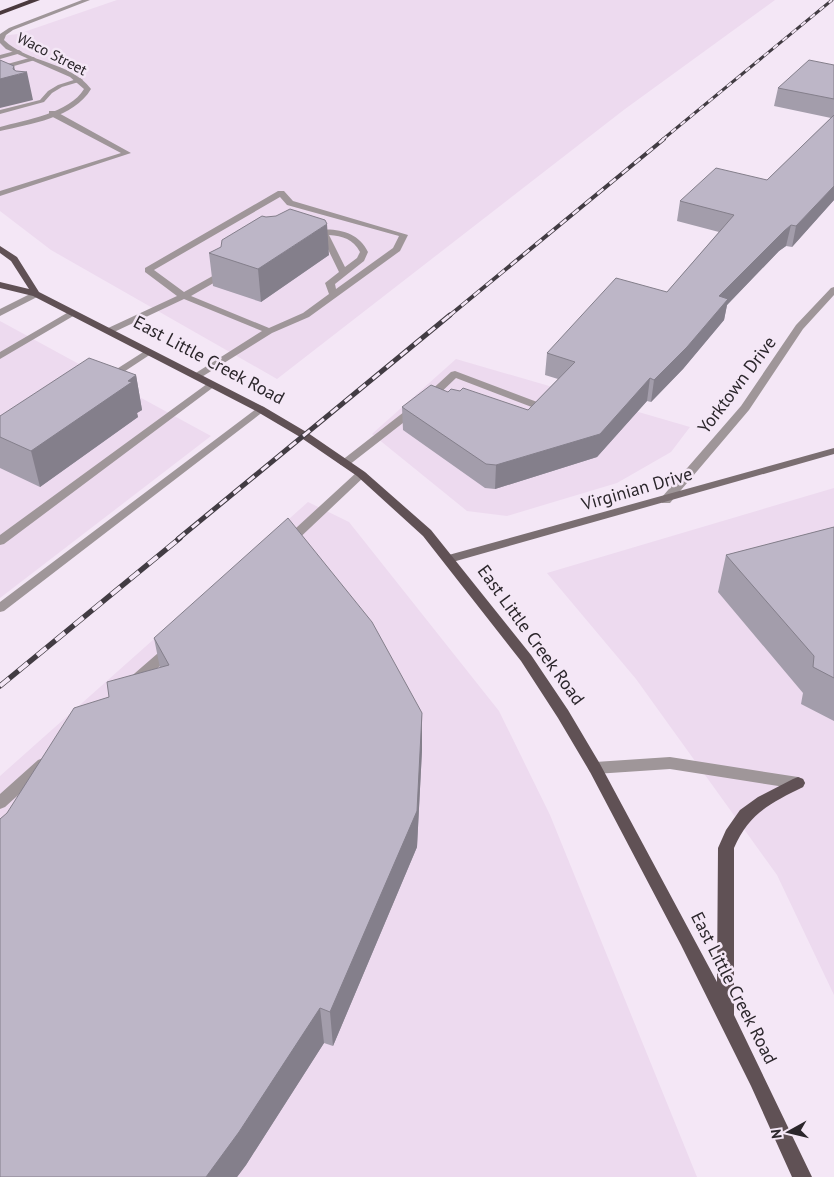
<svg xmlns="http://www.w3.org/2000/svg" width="834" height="1177" font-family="'PT Sans',sans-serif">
  <rect width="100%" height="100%" fill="#f4e7f6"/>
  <!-- built -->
  <path fill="#eddaef" d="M117 0H775L625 109 277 379 51 250 0 211V36L18 34Z
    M0 321 211 436 0 598Z
    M456 359 690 427 671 452 617 483 507 516 467 511 372 434Z
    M834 488V995L777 875 636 679 547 573Z
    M308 502 349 522 499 711 550 815 697 1177H0V776Z"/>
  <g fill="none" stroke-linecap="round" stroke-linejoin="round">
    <!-- lane -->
    <path fill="#9f9699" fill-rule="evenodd" d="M19 50 22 52 21 53 0 59V55Z
      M33 57 35 58V60L0 70V66Z
      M80 78 83 80 82 81 62 87 52 93 44 102 0 114V110L40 100 48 91 58 85Z
      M49 111H55L131 153 0 196V191L121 153 49 115Z
      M278 191H284L293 201 408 235 400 251 309 317 272 333 200 378 196 379 191 376 262 331 184 299 112 333H106V329L177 296 145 272V268ZM280 197 287 205 399 236 393 248 336 289 335 284 364 261 368 252C358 231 334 227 312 231V235L323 239 339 272 325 283 329 294 303 313 269 328 191 296 224 277V273H218L184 292 154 270ZM329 235C343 236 353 239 360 252L357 258 345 267Z
      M36 291 41 294 39 296 0 316V309Z
      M72 310 75 311V315L0 359V352Z
      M148 349 153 352 151 354 110 381 106 382 101 379Z
      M455 371 545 405 546 407 545 409H537L456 378 435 398 349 465H341L339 463 341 461 427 394 451 372Z
      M211 381 216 384 215 386 4 544 0 545V535Z
      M260 406 264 407 265 409 264 411 4 611 0 612V602Z
      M361 471 367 474 365 476 292 545H284L282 542 284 539 357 472Z
      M170 645 175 647 177 650 175 653 137 686H127L125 683 127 680 165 647Z
      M670 757 798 777 803 779 805 783 803 787 798 789 670 769 595 774 590 772 588 768 590 764 595 762Z
      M43 758 48 760 50 764 48 768 5 807 0 809V794L38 760Z"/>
    <!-- street -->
    <path fill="#9f9699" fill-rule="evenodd" d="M82 0H90L13 30 6 35 4 40C29 64 70 61 91 89 74 118 30 124 0 131V127C25 120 70 113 84 89L70 77 6 49 0 43V34L9 28Z
      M834 287V295L803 329 749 410 670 503H662L660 500 662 497 741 406 796 325 831 288Z"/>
    <!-- secondary -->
    <path fill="#7a6e71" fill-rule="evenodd" d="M834 448V454L449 563 443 559 445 556Z"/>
    <!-- primary -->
    <path fill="#605155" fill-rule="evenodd" d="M0 246 17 257 39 292 264 407 308 433 365 472 431 530 531 655 568 710 600 764 717 982 718 848 726 830 740 810 758 797 793 779 798 777 803 779 805 783 803 787C771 803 749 813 734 848V1015L812 1177H792L751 1086 681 945 590 772 558 718 521 661 423 536 357 476 300 437 256 411 33 296 0 288V282L29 289 11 261 0 253Z"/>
    <!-- highway -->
    <path fill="#4a393d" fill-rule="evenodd" d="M29 0H40L0 15V11Z"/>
    <defs>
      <path id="rail-far3" d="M662 140 832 0"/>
      <path id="rail-far2" d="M449 316 664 139"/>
      <path id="rail-far1" d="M178 539 450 315"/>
      <path id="rail" d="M0 686 180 538"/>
    </defs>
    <!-- rail-far3 casing -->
    <use href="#rail-far3" stroke="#423c43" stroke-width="3"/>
    <!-- rail-far2 casing -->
    <use href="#rail-far2" stroke="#423c43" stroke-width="4"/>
    <!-- rail-far1 casing -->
    <use href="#rail-far1" stroke="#423c43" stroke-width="5"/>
    <!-- rail casing -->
    <use href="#rail" stroke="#423c43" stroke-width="5.5"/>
    <!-- rail-far3 -->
    <use href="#rail-far3" stroke="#f4e7f6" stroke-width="2" stroke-dasharray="6" stroke-linecap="butt"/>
    <!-- rail-far2 -->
    <use href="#rail-far2" stroke="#f4e7f6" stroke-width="2.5" stroke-dasharray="8" stroke-linecap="butt"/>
    <!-- rail-far1 -->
    <use href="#rail-far1" stroke="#f4e7f6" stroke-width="3" stroke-dasharray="9" stroke-linecap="butt"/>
    <!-- rail -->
    <use href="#rail" stroke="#f4e7f6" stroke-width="4" stroke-dasharray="12" stroke-linecap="butt"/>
  </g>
  <!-- wall -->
  <path fill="#a39dab" d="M834 65V200L792 247 786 246 779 251 727 305 724 320 683 369 651 402 647 401 597 457 495 489 485 488 403 430 402 407 448 392 528 410 558 379 545 375 547 353 667 292 719 232 677 221 680 201 767 180 831 118 774 106 778 88Z
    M209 253 329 255 261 302 213 286Z
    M136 375 142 410 137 413 138 417 40 487 0 468V416Z
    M834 527V721L801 704 803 693 718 592 726 555Z
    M154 638 422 750 417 847 333 1046 324 1043 246 1165 237 1177H0L7 813 109 697 160 668Z"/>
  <!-- shaded-wall -->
  <path fill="#847f8b" d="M14 66 16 75 27 72 33 100 0 108V79L13 69Z
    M834 186V200L792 247 796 226Z
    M327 224 329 255 261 302 258 269Z
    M791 225 786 246 779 251 727 305 724 320 683 369 651 402 654 380 719 296 784 231Z
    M136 375 142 410 137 413 138 417 40 487 31 451Z
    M650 378 647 401 597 457 495 489 496 465Z
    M422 713V750L417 847 333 1046 330 1012Z
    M320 1008 324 1043 246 1165 237 1177H206Z"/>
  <!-- building -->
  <path fill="#bdb6c7" stroke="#847f8b" d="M0 60 14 66 13 69 16 71 27 72 0 79Z
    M809 60 834 65V99L778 88Z
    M834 115V186L796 226 791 225 784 231 719 296 728 299 687 347 654 380 650 378 600 434 496 465 486 464 402 407 431 385 448 392 451 389 460 391 463 388 528 410 575 362 547 353 616 278 667 292 734 215 680 201 716 168 767 180Z
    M290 209 325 220 327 224 258 269 209 253 221 247 222 240 262 216 266 217 276 216Z
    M89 358 136 375 128 381 132 382 31 451 0 437V416Z
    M288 518 372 622 422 713 417 811 330 1012 320 1008 239 1132 206 1177H0V819L7 813 74 708 109 697 107 682 169 665 154 638Z
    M834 527V678L813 667 814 656 726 555Z"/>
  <g text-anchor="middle" stroke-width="5" stroke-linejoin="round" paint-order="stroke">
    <!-- far-street labels -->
    <g font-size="15" fill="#2b262b" stroke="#f4e7f6">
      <text transform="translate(52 54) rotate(27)" y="5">Waco Street</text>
    </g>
    <!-- street labels -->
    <g font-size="18" fill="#2b262b" stroke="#f4e7f6">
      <text transform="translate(209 360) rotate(28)" y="6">East Little Creek Road</text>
      <text transform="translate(737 385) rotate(-53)" y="6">Yorktown Drive</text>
      <text transform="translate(637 489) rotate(-16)" y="6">Virginian Drive</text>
      <text transform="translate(531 635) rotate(54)" y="6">East Little Creek Road</text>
      <text transform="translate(734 988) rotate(63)" y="6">East Little Creek Road</text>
    </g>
  </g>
  <!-- north arrow -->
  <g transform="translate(789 1132) rotate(262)" stroke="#f4e7f6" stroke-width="4" paint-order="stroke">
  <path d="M0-4L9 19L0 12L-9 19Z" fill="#2b262b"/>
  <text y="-8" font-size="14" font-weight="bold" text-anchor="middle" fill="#2b262b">N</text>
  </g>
</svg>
